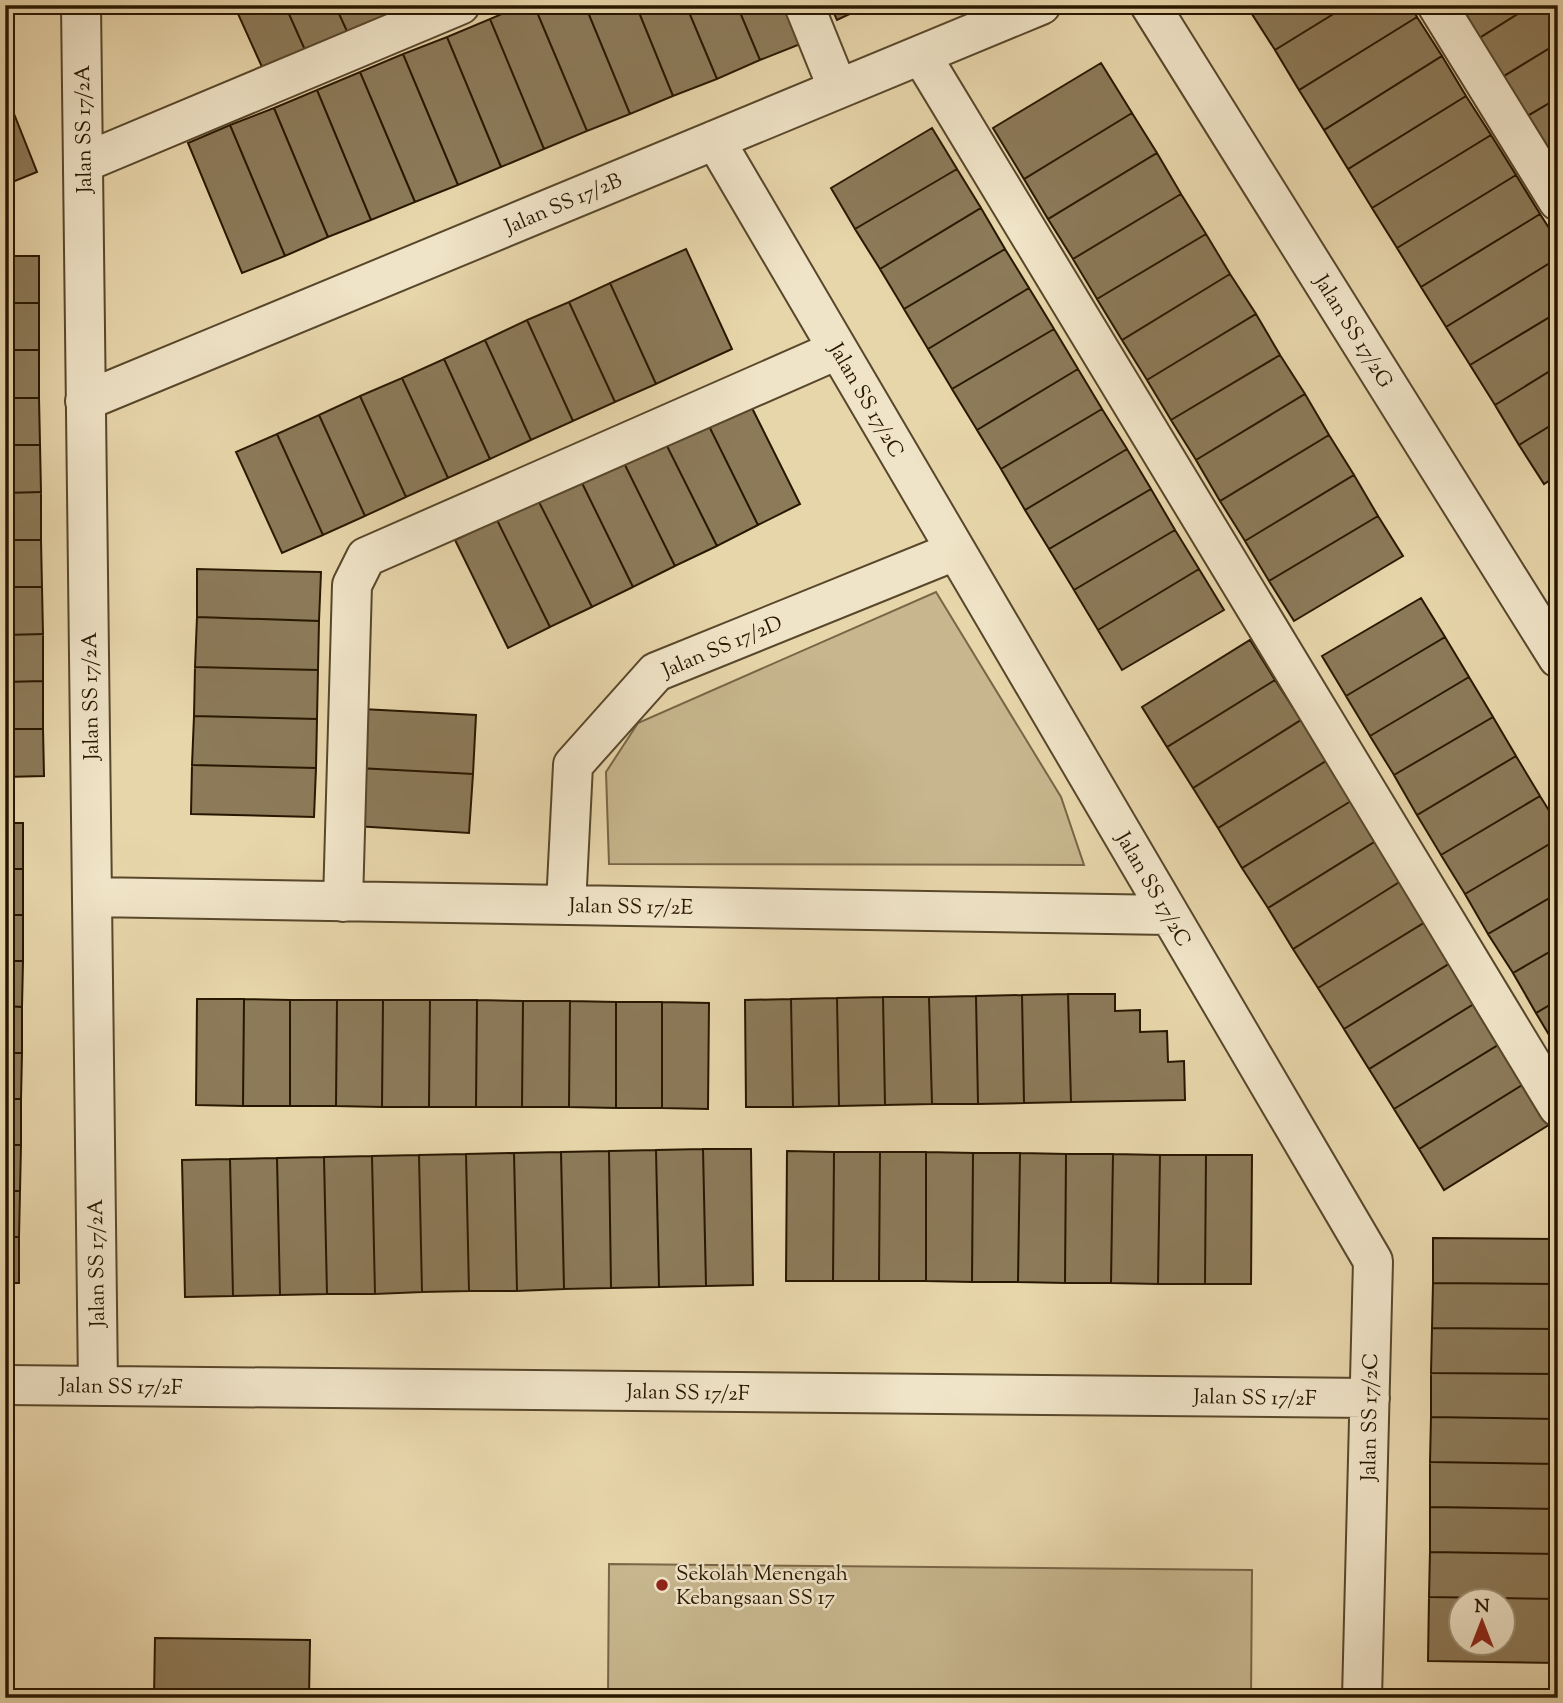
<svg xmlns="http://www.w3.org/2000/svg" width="1563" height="1703" font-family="'Sorts Mill Goudy',serif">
  <rect width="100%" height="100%" fill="#e8d6ab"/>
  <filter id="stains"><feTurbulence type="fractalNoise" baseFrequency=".00286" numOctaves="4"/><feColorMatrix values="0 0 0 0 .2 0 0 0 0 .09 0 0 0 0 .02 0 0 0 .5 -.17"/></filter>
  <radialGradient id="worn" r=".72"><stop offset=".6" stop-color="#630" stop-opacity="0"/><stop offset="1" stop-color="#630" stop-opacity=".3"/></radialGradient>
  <!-- green -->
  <path fill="#c7b68e" stroke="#786647" stroke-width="2" d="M936 592 1061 797 1084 865 609 864 606 772 638 723Z
    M609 1564 1252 1570 1251 1698H608Z"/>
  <!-- building -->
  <path fill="#8c7a59" stroke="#281700" stroke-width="2" fill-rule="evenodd" d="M234 5H285L309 59 267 78Z
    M285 5H335L351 40 309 59Z
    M335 5H386L393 22 351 40Z
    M523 5H534L587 131 544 149 490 19Z
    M534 5H585L630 114 587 131Z
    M585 5H636L673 96 630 114Z
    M636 5H686L717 79 673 96Z
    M686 5H737L760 60 717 79Z
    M737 5H787L803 43 760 60Z
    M830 5H869L837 20Z
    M1260 5H1348L1275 50 1250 11Z
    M1348 5H1410L1417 17 1299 90 1275 50Z
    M1454 5H1532L1476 40Z
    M1532 5H1558V43L1499 79 1476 40Z
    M1417 17 1442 56 1324 130 1299 90Z
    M490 19 544 149 501 167 447 37Z
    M447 37 501 167 458 185 403 54Z
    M1558 43V98L1524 118 1499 79Z
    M403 54 458 185 415 202 360 72Z
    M1442 56 1466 96 1348 169 1324 130Z
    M1101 63 1132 113 1024 179 993 128Z
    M360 72 415 202 371 220 317 90Z
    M317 90 371 220 328 237 274 108Z
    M5 91 37 172 5 185Z
    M1466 96 1491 135 1372 208 1348 169Z
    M1558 98V151L1548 157 1524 118Z
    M274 108 328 237 285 256 230 125Z
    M1132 113 1157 153 1048 219 1024 179Z
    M230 125 285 256 242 273 188 143Z
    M932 128 957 169 855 229 831 188Z
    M1491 135 1516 175 1397 248 1372 208Z
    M1157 153 1181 194 1073 259 1048 219Z
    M957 169 981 208 880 269 855 229Z
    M1516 175 1540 214 1421 287 1397 248Z
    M1181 194 1206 234 1097 299 1073 259Z
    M981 208 1005 249 904 309 880 269Z
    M1540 214 1558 242V258L1446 327 1421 287Z
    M1206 234 1230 274 1122 340 1097 299Z
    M686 249 732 349 656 384 610 283Z
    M1005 249 1029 288 928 349 904 309Z
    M5 256H39V303H5Z
    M1558 258V312L1470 365 1446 327Z
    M1230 274 1256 314 1147 380 1122 340Z
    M610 283 656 384 615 402 569 302Z
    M1029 288 1054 329 952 389 928 349Z
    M569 302 615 402 573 421 527 320Z
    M5 303H39V350H5Z
    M1558 312V366L1495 405 1470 365Z
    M1256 314 1280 355 1171 420 1147 380Z
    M527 320 573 421 531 440 485 340Z
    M1054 329 1078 369 977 430 952 389Z
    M485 340 531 440 490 459 444 359Z
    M5 350H39V398H5Z
    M1280 355 1305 394 1196 460 1171 420Z
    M444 359 490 459 448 478 402 378Z
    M1558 366V421L1519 445 1495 405Z
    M1078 369 1102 409 1001 469 977 430Z
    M402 378 448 478 406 497 360 396Z
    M1305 394 1329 435 1220 501 1196 460Z
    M360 396 406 497 365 516 319 415Z
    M5 398H39L40 445H5Z
    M747 398 800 504 758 525 705 418Z
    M1102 409 1127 449 1025 510 1001 469Z
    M319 415 365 516 323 535 277 434Z
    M705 418 758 525 717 546 663 438Z
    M1558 421V475L1544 484 1519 445Z
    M277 434 323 535 282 553 236 452Z
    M1329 435 1354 475 1245 541 1220 501Z
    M663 438 717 546 675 566 622 459Z
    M5 445H40L41 492 5 493Z
    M1127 449 1151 489 1049 549 1025 510Z
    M622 459 675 566 633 587 580 479Z
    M1354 475 1378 516 1269 581 1245 541Z
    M580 479 633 587 592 607 538 500Z
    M1151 489 1175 530 1074 590 1049 549Z
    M41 492V540H5V493Z
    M538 500 592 607 550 627 497 520Z
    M1378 516 1403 556 1294 621 1269 581Z
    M497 520 550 627 508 648 455 540Z
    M1175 530 1199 569 1098 630 1074 590Z
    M5 540H41L42 587H5Z
    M197 569 321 572 319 621 197 617Z
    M1199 569 1224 610 1122 670 1098 630Z
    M5 587H42L43 634 5 635Z
    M1421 598 1445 637 1346 696 1322 656Z
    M197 617 319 621 318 670 195 667Z
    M43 634V681L5 682V635Z
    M1445 637 1469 677 1370 736 1346 696Z
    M1250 640 1275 680 1167 747 1142 707Z
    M195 667 318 670 317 719 194 716Z
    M1469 677 1493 717 1394 775 1370 736Z
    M1275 680 1301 720 1193 788 1167 747Z
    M43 681V729H5V682Z
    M362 709 476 715 473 774 358 768Z
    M194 716 317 719 316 768 192 765Z
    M1493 717 1516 756 1417 815 1394 775Z
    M1301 720 1326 761 1218 828 1193 788Z
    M5 729H43L44 776 5 777Z
    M1516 756 1540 796 1441 855 1417 815Z
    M1326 761 1351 801 1242 868 1218 828Z
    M192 765 316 768 314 817 191 814Z
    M358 768 473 774 469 833 355 826Z
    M1540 796 1558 825V839L1465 894 1441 855Z
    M1351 801 1376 841 1268 908 1242 868Z
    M5 823H23V869H5Z
    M1558 839V893L1488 934 1465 894Z
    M1376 841 1401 881 1293 949 1268 908Z
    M5 869H23V915H5Z
    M1401 881 1427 921 1318 988 1293 949Z
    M1558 893V947L1513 973 1488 934Z
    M5 915H23V961H5Z
    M1427 921 1452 962 1344 1029 1318 988Z
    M1558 947V1000L1536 1013 1513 973Z
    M5 961H23L22 1007 5 1006Z
    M1452 962 1477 1002 1369 1069 1344 1029Z
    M1068 994 1071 1102 1024 1103 1022 995Z
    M1068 994H1115V1011L1140 1010V1032L1167 1031 1168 1062 1184 1061 1185 1100 1071 1102Z
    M1022 995 1024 1103 978 1104 976 996Z
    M976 996 978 1104H932L929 997Z
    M883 997 885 1105 839 1106 837 998Z
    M883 997H929L932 1104 885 1105Z
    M837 998 839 1106 793 1107 791 999Z
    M197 999H244L243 1106 196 1105Z
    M244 999 290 1000V1106H243Z
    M791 999 793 1107H746L745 1000Z
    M290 1000H337L336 1106H290Z
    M337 1000H383L382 1107 336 1106Z
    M383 1000H430L429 1107H382Z
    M430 1000H477L476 1107H429Z
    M477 1000 523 1001 522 1107H476Z
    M1558 1000V1050L1536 1013Z
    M523 1001H570L569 1107H522Z
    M570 1001 616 1002V1108L569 1107Z
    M616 1002H662V1108H616Z
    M662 1002 709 1003 708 1109 662 1108Z
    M1477 1002 1503 1042 1394 1109 1369 1069Z
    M5 1006 22 1007V1053H5Z
    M1503 1042 1527 1082 1419 1149 1394 1109Z
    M5 1053H22L21 1099H5Z
    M1527 1082 1552 1123 1444 1190 1419 1149Z
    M5 1099H21V1145H5Z
    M5 1145H21L20 1191H5Z
    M703 1149H751L753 1285 706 1286Z
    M703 1149 706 1286 659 1287 656 1150Z
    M656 1150 659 1287 611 1288 609 1151Z
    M609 1151 611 1288 564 1289 561 1152Z
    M787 1151 834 1152 833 1281H786Z
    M561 1152 564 1289 517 1291 514 1153Z
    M834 1152H880L879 1281H833Z
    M880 1152H926V1281H879Z
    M926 1152 973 1153 972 1282 926 1281Z
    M514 1153 517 1291H469L466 1154Z
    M973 1153H1020L1018 1282H972Z
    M1020 1153 1066 1154 1065 1283 1018 1282Z
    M466 1154 469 1291 422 1292 419 1155Z
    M1066 1154H1113L1111 1283H1065Z
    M1113 1154 1160 1155 1158 1284 1111 1283Z
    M419 1155 422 1292 375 1294 372 1156Z
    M1160 1155H1206L1205 1284H1158Z
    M1206 1155H1252L1251 1284H1205Z
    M372 1156 375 1294H327L324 1157Z
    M324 1157 327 1294 280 1295 277 1158Z
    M277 1158 280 1295 233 1296 230 1159Z
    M230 1159 233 1296 185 1297 182 1160Z
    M5 1191H20L19 1237H5Z
    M5 1237H19V1283H5Z
    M1433 1238 1558 1239V1284L1433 1283Z
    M1433 1283 1558 1284V1329L1432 1328Z
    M1432 1328 1558 1329V1374L1431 1373Z
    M1431 1373 1558 1374V1419L1431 1417Z
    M1431 1417 1558 1419V1464L1430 1462Z
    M1430 1462 1558 1464V1509L1430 1507Z
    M1430 1507 1558 1509V1554L1430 1552Z
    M1430 1552 1558 1554V1599L1429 1597Z
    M1429 1597 1558 1599V1663L1428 1661ZM1462 1602H1504V1644H1462Z
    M155 1638 310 1640 309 1698H154Z"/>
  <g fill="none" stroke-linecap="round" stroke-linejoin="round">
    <defs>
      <path id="minor" d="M81 5 98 1386
        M804 5 838 89
        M1150 5 1558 658
        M1437 5 1558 201
        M921 55 1558 1107
        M715 140 1373 1261 1362 1698
        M83 163 460 5
        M85 401 1041 5
        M92 897 1169 915
        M343 902 352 585 366 557 837 350
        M566 905 573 765 656 672 955 551
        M5 1385 1370 1398"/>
    </defs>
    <!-- minor casing -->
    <use href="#minor" stroke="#58472b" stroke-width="42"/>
    <!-- minor -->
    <use href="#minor" stroke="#f0e4c8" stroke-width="38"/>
  </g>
  <!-- markers -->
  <circle fill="#8f2418" stroke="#f0e4c8" stroke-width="2.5" cx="662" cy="1585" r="7"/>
  <g text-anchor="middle" stroke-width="5" stroke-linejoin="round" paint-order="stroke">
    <!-- street labels -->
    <g font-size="21" fill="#281700" stroke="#f0e4c8">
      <text transform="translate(83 129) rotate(-91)" y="7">Jalan SS 17/2A</text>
      <text transform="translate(563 203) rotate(-23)" y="7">Jalan SS 17/2B</text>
      <text transform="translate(1354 331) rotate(58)" y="7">Jalan SS 17/2G</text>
      <text transform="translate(867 400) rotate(60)" y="7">Jalan SS 17/2C</text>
      <text transform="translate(722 646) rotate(-23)" y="7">Jalan SS 17/2D</text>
      <text transform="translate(90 696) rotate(-91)" y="7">Jalan SS 17/2A</text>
      <text transform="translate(1154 889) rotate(60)" y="7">Jalan SS 17/2C</text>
      <text transform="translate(631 906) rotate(1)" y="7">Jalan SS 17/2E</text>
      <text transform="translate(96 1263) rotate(-91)" y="7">Jalan SS 17/2A</text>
      <text transform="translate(121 1386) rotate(1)" y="7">Jalan SS 17/2F</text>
      <text transform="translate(688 1392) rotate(1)" y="7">Jalan SS 17/2F</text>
      <text transform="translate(1255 1397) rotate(1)" y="7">Jalan SS 17/2F</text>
      <text transform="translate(1369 1417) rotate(-89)" y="7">Jalan SS 17/2C</text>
    </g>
    <!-- poi labels -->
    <g font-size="21" fill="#281700" stroke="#f0e4c8" text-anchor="start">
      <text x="676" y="1580">Sekolah Menengah<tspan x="676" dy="24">Kebangsaan SS 17</tspan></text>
    </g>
  </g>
  <!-- margin -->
  <rect width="1563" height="1703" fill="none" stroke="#e8d6ab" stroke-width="28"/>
  <rect x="7" y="7" width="1549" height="1689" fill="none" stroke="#281700" stroke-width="3.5"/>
  <rect x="14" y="14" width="1535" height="1675" fill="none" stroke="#281700" stroke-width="2"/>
  <!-- north arrow -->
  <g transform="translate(1482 1622)"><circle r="33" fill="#f0e4c8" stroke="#a09278" stroke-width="2"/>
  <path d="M0-5L12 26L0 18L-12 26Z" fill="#8f2418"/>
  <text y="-10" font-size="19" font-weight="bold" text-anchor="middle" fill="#281700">N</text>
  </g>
  <rect width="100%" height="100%" filter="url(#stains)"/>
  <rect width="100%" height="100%" fill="url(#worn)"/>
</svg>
